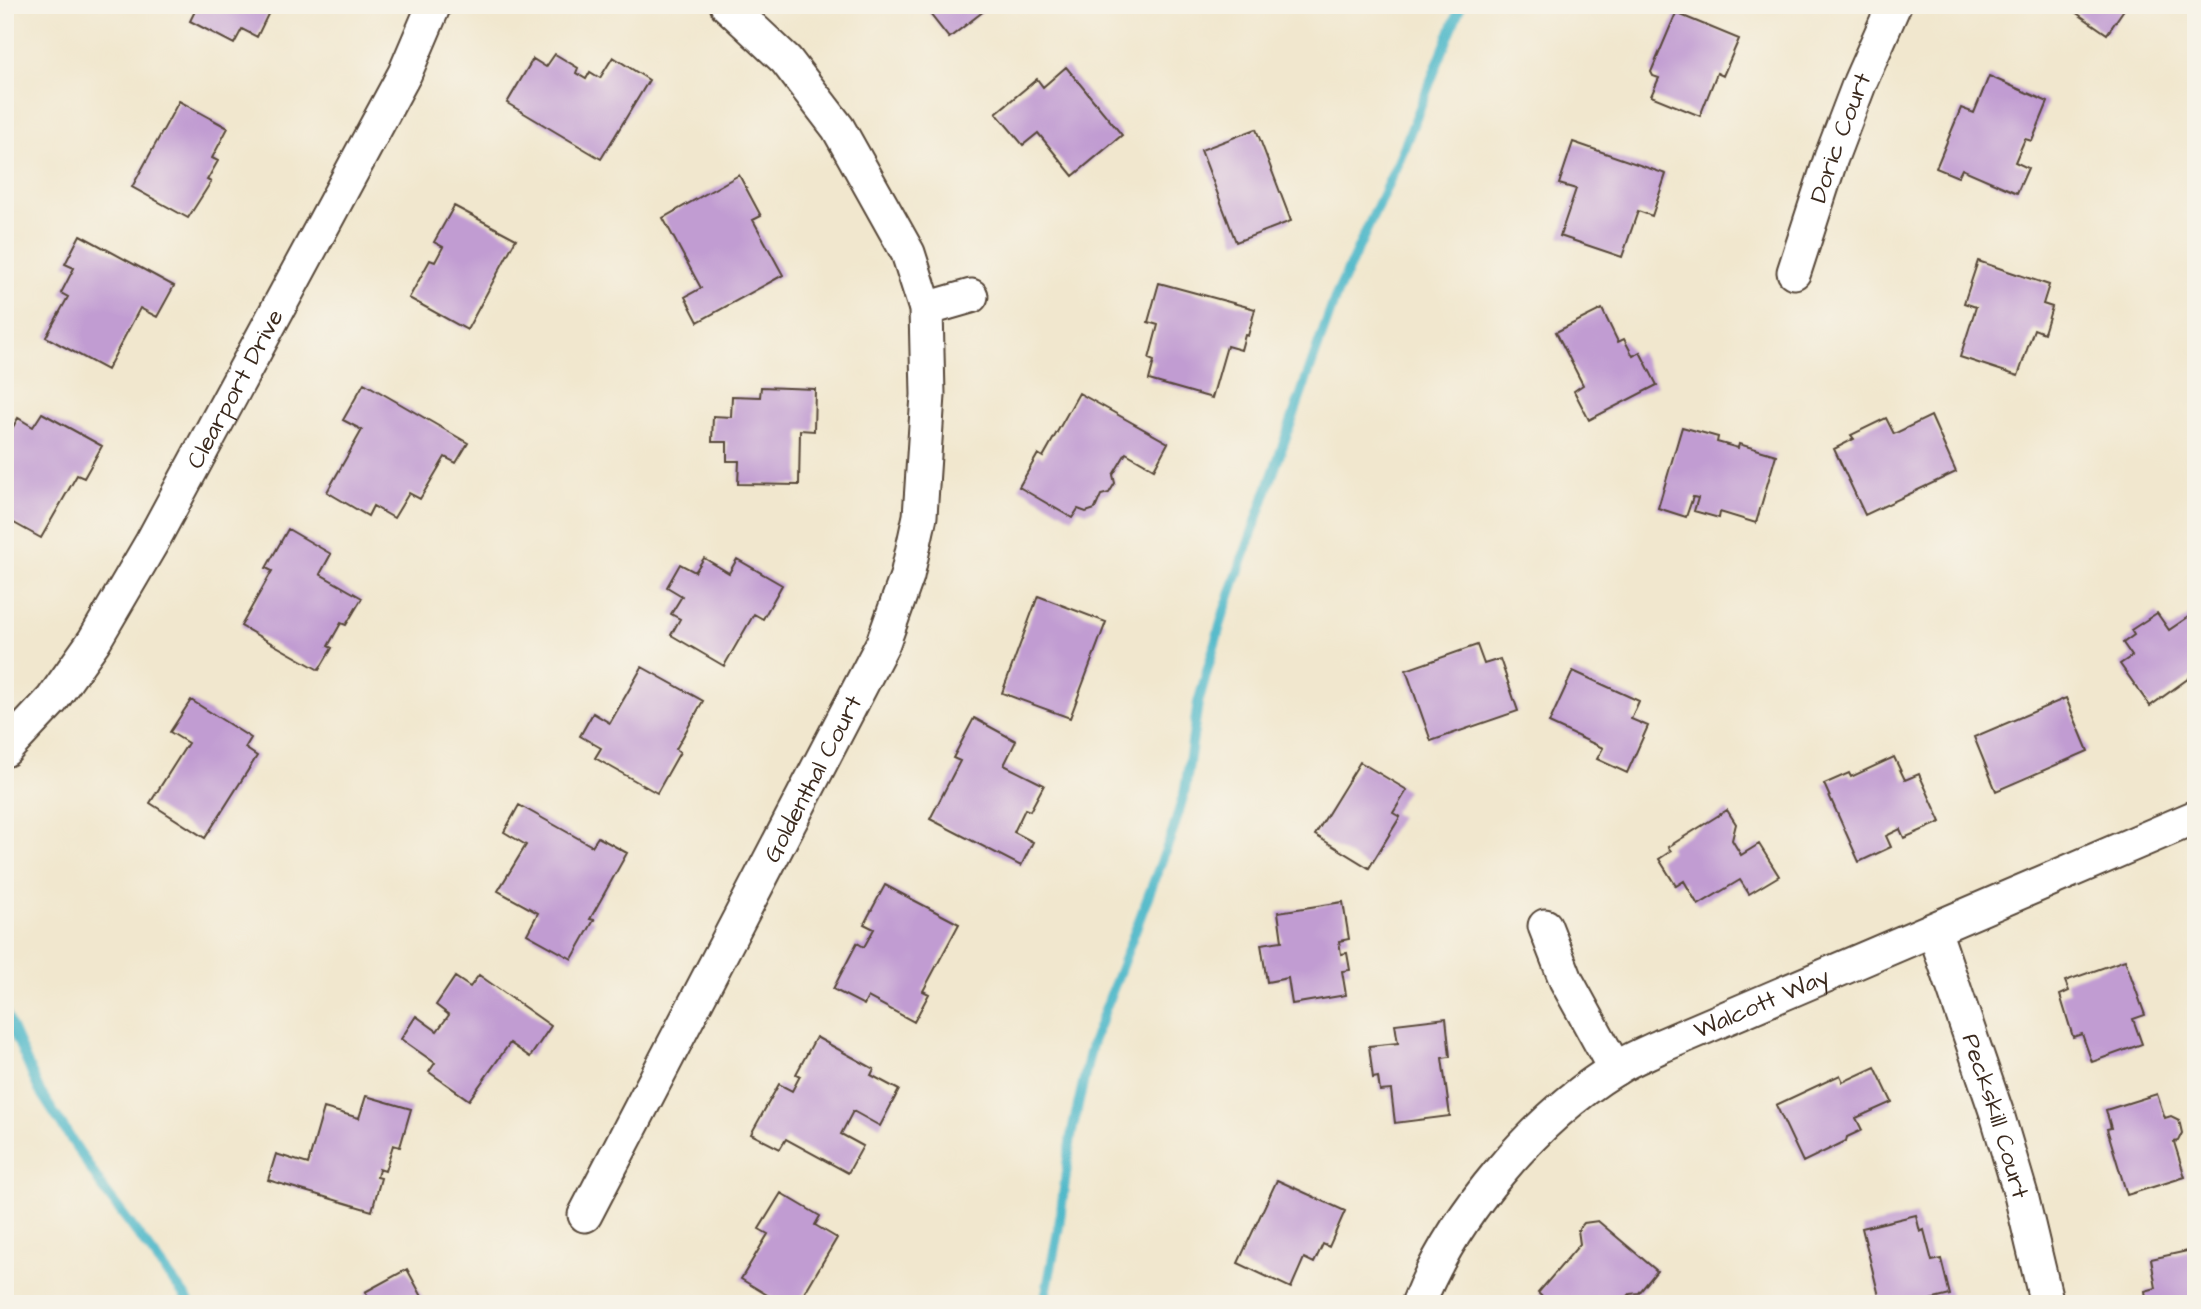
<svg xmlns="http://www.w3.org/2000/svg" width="2201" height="1309" font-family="'Architects Daughter',sans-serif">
  <rect width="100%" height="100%" fill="#f7f3e8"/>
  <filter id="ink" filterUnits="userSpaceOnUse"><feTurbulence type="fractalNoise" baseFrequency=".0143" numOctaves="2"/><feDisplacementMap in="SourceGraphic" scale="14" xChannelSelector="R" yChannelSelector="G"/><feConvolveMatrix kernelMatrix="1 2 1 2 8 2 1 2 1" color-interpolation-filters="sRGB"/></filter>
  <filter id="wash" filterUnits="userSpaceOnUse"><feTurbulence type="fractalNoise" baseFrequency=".00686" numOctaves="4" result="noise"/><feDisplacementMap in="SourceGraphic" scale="28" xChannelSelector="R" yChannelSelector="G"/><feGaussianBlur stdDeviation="1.57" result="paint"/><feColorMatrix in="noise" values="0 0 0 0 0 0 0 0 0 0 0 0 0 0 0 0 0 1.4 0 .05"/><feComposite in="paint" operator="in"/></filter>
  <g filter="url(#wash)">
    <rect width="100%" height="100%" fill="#f1e7ce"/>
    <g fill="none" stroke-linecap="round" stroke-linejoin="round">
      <!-- stream -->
      <path stroke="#4db8c9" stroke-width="10" d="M5 1012 39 1090 105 1191 191 1304
        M1044 1304 1059 1226 1071 1136 1092 1044 1173 831 1185 790 1198 703 1224 612 1335 298 1399 160 1461 5"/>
    </g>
    <g id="blocks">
      <!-- building -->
      <path fill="#c19cd2" d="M198 5H280L277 10 271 8 257 37 242 29 234 44 190 21Z
        M923 5H988L989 7 949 38Z
        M2065 5H2127L2107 34Z
        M1676 13 1739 39 1723 76 1717 73 1700 116 1651 96 1659 78 1653 76 1651 72Z
        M555 54 578 68 576 73 586 79 590 72 600 78 613 57 649 80 601 159 507 103 533 59 546 67Z
        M1066 67 1122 135 1073 176 1038 133 1023 145 996 113 1037 79 1043 87Z
        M1989 76 2048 102 2032 141 2025 139 2015 162 2028 168 2017 193 1962 169 1958 177 1936 168 1961 108 1974 113Z
        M179 101 228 128 212 158 218 161 207 180 211 182 188 218 132 187Z
        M1256 129 1291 221 1236 242 1201 150Z
        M1573 142 1666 174 1652 216 1638 211 1622 257 1560 236 1576 189 1559 184Z
        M739 175 761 216 753 220 783 275 698 322 685 297 701 288 663 218Z
        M454 206 516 239 467 330 409 298 430 260 435 262 443 247 434 242Z
        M80 235 174 286 157 317 140 308 107 370 46 337 68 297 61 293 74 268 65 264Z
        M1978 261 2049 285 2043 304 2052 307 2044 333 2034 329 2018 376 1960 357 1976 307 1964 303Z
        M1159 283 1255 309 1248 336 1245 335 1241 350 1227 346 1212 398 1149 380 1154 361 1149 359 1158 325 1148 322Z
        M1602 309 1618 342 1624 339 1633 356 1640 352 1657 385 1589 420 1574 391 1583 385 1556 332Z
        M364 383 468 443 456 463 445 457 420 499 409 493 394 518 373 506 368 516 327 492 362 430 343 420Z
        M761 387 815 389 814 431 800 430 799 485 738 484 739 461H727V442H712L713 416 731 417 732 396 760 397Z
        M1079 393 1168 443 1154 469 1126 453 1113 475 1115 483 1109 493 1101 495 1095 509 1086 512 1078 509 1072 518 1019 487 1038 454 1043 457Z
        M42 413 102 446 84 478 77 475 41 538 5 518V441L18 418 33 427Z
        M1931 416 1956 472 1865 515 1834 449 1854 439 1851 435 1886 418 1894 434Z
        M1682 427 1718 437 1717 442 1738 448 1739 444 1776 455 1756 523 1720 512 1719 518 1694 511 1698 498 1693 497 1686 517 1658 508Z
        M288 529 331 554 320 574 362 598 346 625 341 623 328 646 332 648 319 670 241 626 272 571 266 568Z
        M704 558 729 573 737 559 782 585 763 619 754 614 724 666 671 635 680 619 671 614 682 596 667 587 680 564 695 572Z
        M1038 596 1106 622 1070 718 1002 693Z
        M2157 613 2169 630 2194 613 2196 615V673L2150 706 2120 664 2132 656 2123 643 2134 635 2131 630Z
        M1477 645 1484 664 1500 659 1518 711 1431 741 1406 670Z
        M642 667 703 701 676 749 680 752 657 793 595 758 601 748 580 736 593 713 610 723Z
        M1573 671 1639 701 1631 719 1648 726 1627 773 1597 759 1603 748 1549 723Z
        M2066 698 2088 751 1996 791 1974 737Z
        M191 700 251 738 245 748 257 756 205 838 150 803 188 743 170 732Z
        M974 718 1016 741 1004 765 1044 785 1030 811 1025 809 1014 832 1033 842 1021 866 930 819 960 761 953 758Z
        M1894 757 1905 780 1919 774 1941 822 1904 838 1900 829 1886 836 1891 847 1859 862 1824 784 1849 773 1851 777Z
        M1360 762 1407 790 1393 813 1400 817 1369 868 1315 835Z
        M519 805 592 846 598 837 627 853 590 919 594 920 572 959 527 934 538 913 498 891 526 845 504 832Z
        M1727 810 1736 824 1732 840 1741 855 1759 844 1779 876 1749 894 1740 880 1698 905 1684 881 1676 886 1659 859 1671 851 1668 847Z
        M885 885 959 924 923 991 929 994 914 1022 868 997 864 1005 833 989 857 943 864 947 874 929 864 924Z
        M1343 902 1349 939 1339 941 1341 954 1347 953 1350 970 1342 971 1346 995 1292 1004 1288 978 1267 982 1261 944 1282 941 1278 912Z
        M2125 960 2145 1015 2133 1019 2142 1044 2092 1062 2082 1034 2073 1037 2060 995 2069 991 2065 981Z
        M479 975 551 1026 530 1057 510 1043 469 1100 429 1072 435 1063 401 1039 416 1016 437 1031 449 1015 436 1005 455 977 470 987Z
        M1446 1018 1450 1057 1442 1058 1450 1116 1395 1123 1391 1090 1380 1091 1378 1077 1373 1078 1369 1046 1398 1043 1395 1024Z
        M816 1037 874 1069 871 1075 899 1090 880 1126 853 1111 841 1134 863 1146 848 1173 786 1139 780 1149 751 1134 779 1084 792 1091 800 1076 796 1074Z
        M1875 1067 1892 1102 1856 1118 1862 1130 1847 1137 1846 1141 1803 1162 1776 1105 1840 1075 1843 1082Z
        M2157 1094 2165 1118 2171 1116 2179 1120 2182 1133 2178 1141 2174 1142 2185 1177 2127 1195 2107 1129 2111 1128 2106 1110Z
        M366 1096 411 1109 400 1147 393 1145 385 1171 379 1169 377 1177 381 1178 372 1211 268 1180 276 1154 308 1164 324 1108 359 1118Z
        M1277 1180 1345 1211 1329 1247 1323 1244 1314 1263 1304 1258 1291 1288 1238 1263Z
        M781 1193 820 1216 815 1225 837 1238 798 1304H782L741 1279 768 1234 759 1229Z
        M1916 1215 1920 1232 1924 1230 1932 1261 1941 1259 1950 1295 1914 1304H1881L1862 1228Z
        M1598 1221 1657 1271 1639 1293 1630 1294 1621 1304H1550L1538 1293 1580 1244 1578 1230 1584 1223Z
        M2196 1249V1304H2147L2145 1291 2156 1288 2151 1259Z
        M407 1269 426 1304H372L365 1292Z"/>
    </g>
  </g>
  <g filter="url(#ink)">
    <use href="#blocks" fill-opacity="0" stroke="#564638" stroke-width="2"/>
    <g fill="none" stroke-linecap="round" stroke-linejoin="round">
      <defs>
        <g id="minor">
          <path id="s1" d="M1794 272 1831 158 1860 82 1894 5"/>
          <path d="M926 309 971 296"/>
          <path id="s2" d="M5 750 52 700 94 641 152 542 405 73 434 5"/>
          <path d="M1545 926 1566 980 1615 1069"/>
          <path id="s3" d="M1934 930 1997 1114 2021 1195 2047 1304"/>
          <path id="s4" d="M585 1215 883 643 907 576 920 516 928 395 926 309 908 253 838 128 786 60 727 5"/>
          <path id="s5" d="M1418 1304C1453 1216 1534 1119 1615 1069 1630 1059 1647 1053 1663 1045L2196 817"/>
        </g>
      </defs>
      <!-- minor casing -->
      <use href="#minor" stroke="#564638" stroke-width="37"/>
      <!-- minor -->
      <use href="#minor" stroke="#fff" stroke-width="33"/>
    </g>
  </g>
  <g text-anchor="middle" stroke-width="7" stroke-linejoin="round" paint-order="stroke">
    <!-- street labels -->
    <g font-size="24" fill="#3b2a1e" stroke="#f7f3e8">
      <text dy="8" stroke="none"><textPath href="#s1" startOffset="142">Doric Court</textPath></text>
      <text dy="8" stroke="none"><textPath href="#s2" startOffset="430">Clearport Drive</textPath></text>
      <text dy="8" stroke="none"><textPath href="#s4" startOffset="492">Goldenthal Court</textPath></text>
      <text dy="8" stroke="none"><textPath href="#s5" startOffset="472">Walcott Way</textPath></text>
      <text dy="8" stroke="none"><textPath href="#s3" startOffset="196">Peckskill Court</textPath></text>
    </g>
  </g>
  <!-- margin -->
  <rect width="2201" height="1309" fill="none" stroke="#f7f3e8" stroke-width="28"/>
</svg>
